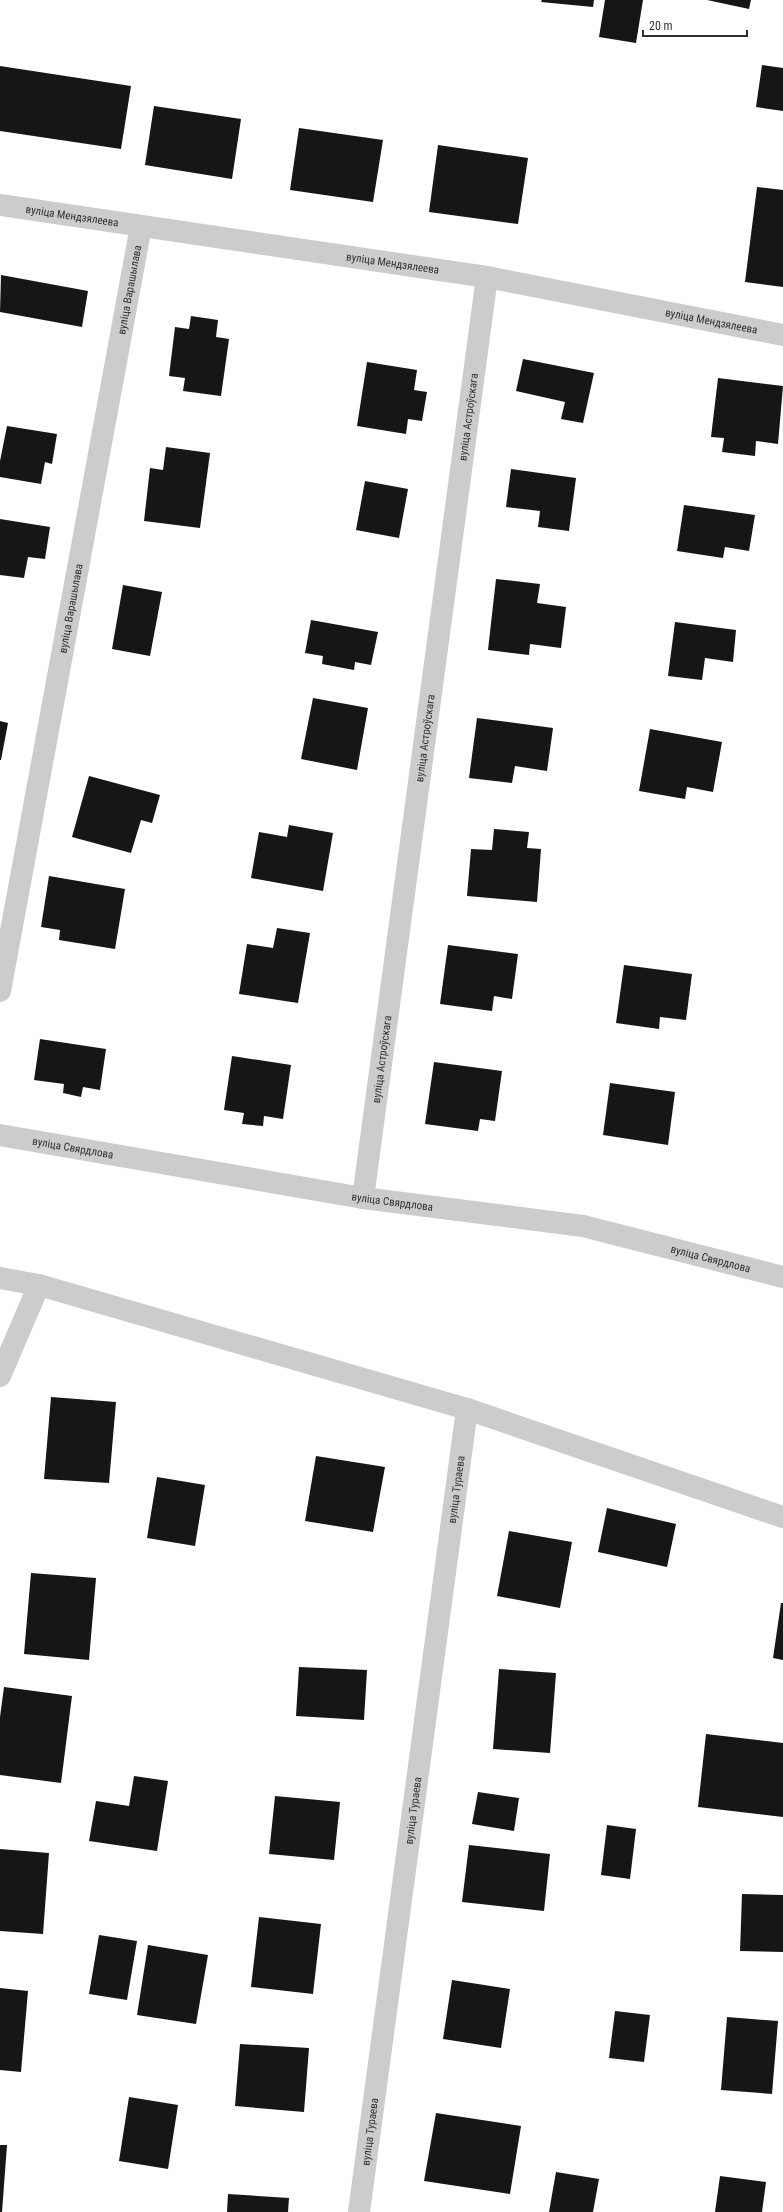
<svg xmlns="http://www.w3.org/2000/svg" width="783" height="2212" font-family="'Roboto Condensed',sans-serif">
  <rect width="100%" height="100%" fill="#fff"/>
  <!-- building -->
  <path fill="#161616" d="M542 0H594L593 7 541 2Z
    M605 0H643L636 43 599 37Z
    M707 0H751L749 9Z
    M762 65 783 68V111L756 107Z
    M0 66 131 86 121 149 0 131Z
    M154 106 241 119 232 179 145 165Z
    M299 128 383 140 373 202 290 190Z
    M438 145 528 158 518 224 429 212Z
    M757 187 783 190V287L745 282Z
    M1 275 88 291 82 327 0 312Z
    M191 316 218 320 216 337 229 339 221 396 183 391 185 378 169 376 175 327 189 329Z
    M523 359 594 373 583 423 561 419 565 402 516 391Z
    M367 362 417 370 414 390 427 392 422 421 408 419 406 434 357 426Z
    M718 378 783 386 778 444 756 441 755 456 722 452 724 438 711 437Z
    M7 426 57 434 52 464 45 462 41 484 0 477V461Z
    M166 447 210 453 200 528 144 521 150 468 163 470Z
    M511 469 576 478 569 531 538 527 540 511 506 507Z
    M365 481 408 489 399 538 356 530Z
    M684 505 755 515 749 551 725 547 723 558 677 551Z
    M0 519 50 527 45 559 28 557 24 578 0 575Z
    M496 579 540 584 537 603 566 607 561 648 530 644 529 655 488 650Z
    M123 585 162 592 150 656 112 649Z
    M311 620 378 632 371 665 355 662 354 670 322 664 323 656 305 653Z
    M675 622 736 630 733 662 705 658 702 680 668 676Z
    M313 698 368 708 357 770 301 759Z
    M477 718 553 728 547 771 515 766 512 783 469 778Z
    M0 721 8 723 1 760H0Z
    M650 729 722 742 713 792 687 787 685 799 639 791Z
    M89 776 160 795 152 823 141 820 131 853 72 837Z
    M289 825 333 833 323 891 251 878 259 832 287 837Z
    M494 829 529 832 527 848 541 849 537 902 467 896 471 849 492 850Z
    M49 876 125 889 115 949 59 940 60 930 41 927Z
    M277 928 310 933 298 1003 239 994 247 944 273 948Z
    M448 945 518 954 512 999 494 996 492 1011 440 1004Z
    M624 965 692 974 686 1020 660 1017 659 1029 616 1023Z
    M40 1039 106 1049 100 1090 83 1087 81 1097 63 1093 64 1084 34 1080Z
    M232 1056 291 1065 283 1119 264 1116 263 1126 242 1124 244 1113 224 1110Z
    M434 1062 502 1071 495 1121 480 1119 478 1131 425 1124Z
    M610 1083 675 1092 668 1145 603 1135Z
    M51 1397 116 1402 109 1483 44 1479Z
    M316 1456 385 1467 373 1532 305 1521Z
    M157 1477 205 1485 195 1546 147 1538Z
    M607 1508 676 1524 667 1567 598 1552Z
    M509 1531 572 1542 560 1608 497 1596Z
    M31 1573 96 1578 89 1660 24 1654Z
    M781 1603H783V1660L773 1658Z
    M299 1667 367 1670 364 1720 296 1716Z
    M499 1669 556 1673 550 1753 493 1749Z
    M4 1687 72 1696 61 1783 0 1775V1717Z
    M706 1734 783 1743V1817L698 1807Z
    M134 1776 168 1781 157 1851 89 1841 96 1801 129 1806Z
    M478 1792 519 1798 514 1831 472 1824Z
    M275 1796 340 1802 334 1860 269 1854Z
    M607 1825 636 1829 630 1879 601 1875Z
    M469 1845 550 1854 544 1911 462 1902Z
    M0 1849 49 1853 43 1934 0 1931Z
    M742 1894 783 1895V1952L740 1951Z
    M259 1917 321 1924 313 1994 251 1987Z
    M99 1935 137 1941 127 2000 89 1994Z
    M148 1945 208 1955 196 2024 137 2015Z
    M452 1980 510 1989 501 2048 443 2039Z
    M0 1988 28 1991 21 2072 0 2070Z
    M615 2011 650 2015 644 2062 609 2058Z
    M727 2017 778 2021 772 2094 721 2090Z
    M240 2044 309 2048 304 2112 235 2106Z
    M129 2097 178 2105 168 2169 119 2161Z
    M436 2113 521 2126 510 2194 424 2181Z
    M0 2145H7L2 2212H0Z
    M556 2172 599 2179 593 2212H549Z
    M720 2176 766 2182 762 2212H715Z
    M228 2194 289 2198 288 2212H227Z"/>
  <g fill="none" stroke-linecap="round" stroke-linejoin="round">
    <!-- minor -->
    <g stroke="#ccc" stroke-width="22">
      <path id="s1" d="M0 205 487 277 783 335"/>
      <path id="s2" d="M0 991 141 226"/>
      <path id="s3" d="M363 1198 487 277"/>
      <path d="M0 1278 39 1285 467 1409 783 1517"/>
      <path d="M0 1376 39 1285"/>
      <path id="s4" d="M359 2212 467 1409"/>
    </g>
    <!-- tertiary -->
    <path stroke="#ccc" stroke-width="22" id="s5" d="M0 1135 363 1198 583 1226 783 1277"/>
  </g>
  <g text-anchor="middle" stroke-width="4" stroke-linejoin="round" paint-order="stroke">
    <!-- street labels -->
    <g font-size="11" fill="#2f2f2f" stroke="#fff">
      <text dy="4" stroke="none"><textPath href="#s1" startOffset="73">вуліца Мендзялеева</textPath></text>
      <text dy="4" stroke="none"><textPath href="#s1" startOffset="397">вуліца Мендзялеева</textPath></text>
      <text dy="4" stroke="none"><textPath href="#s2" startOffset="713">вуліца Варашылава</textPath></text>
      <text dy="4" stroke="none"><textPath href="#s1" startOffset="721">вуліца Мендзялеева</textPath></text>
      <text dy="4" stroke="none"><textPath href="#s3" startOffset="788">вуліца Астроўскага</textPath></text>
      <text dy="4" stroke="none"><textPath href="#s2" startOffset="389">вуліца Варашылава</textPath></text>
      <text dy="4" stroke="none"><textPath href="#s3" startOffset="464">вуліца Астроўскага</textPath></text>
      <text dy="4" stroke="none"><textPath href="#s3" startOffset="140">вуліца Астроўскага</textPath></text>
      <text dy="4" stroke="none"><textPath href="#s5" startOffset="74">вуліца Свярдлова</textPath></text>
      <text dy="4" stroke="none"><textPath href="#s5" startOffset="398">вуліца Свярдлова</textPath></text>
      <text dy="4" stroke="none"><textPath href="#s5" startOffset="722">вуліца Свярдлова</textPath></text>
      <text dy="4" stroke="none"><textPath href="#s4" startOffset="729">вуліца Тураева</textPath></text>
      <text dy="4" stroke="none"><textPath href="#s4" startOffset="405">вуліца Тураева</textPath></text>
      <text dy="4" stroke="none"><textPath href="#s4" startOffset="81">вуліца Тураева</textPath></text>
    </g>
  </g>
  <!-- scale -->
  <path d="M643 30v6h104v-6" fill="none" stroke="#2f2f2f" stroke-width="2"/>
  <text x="649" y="30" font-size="12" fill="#2f2f2f" stroke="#ffffff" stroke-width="3" paint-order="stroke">20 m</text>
</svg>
